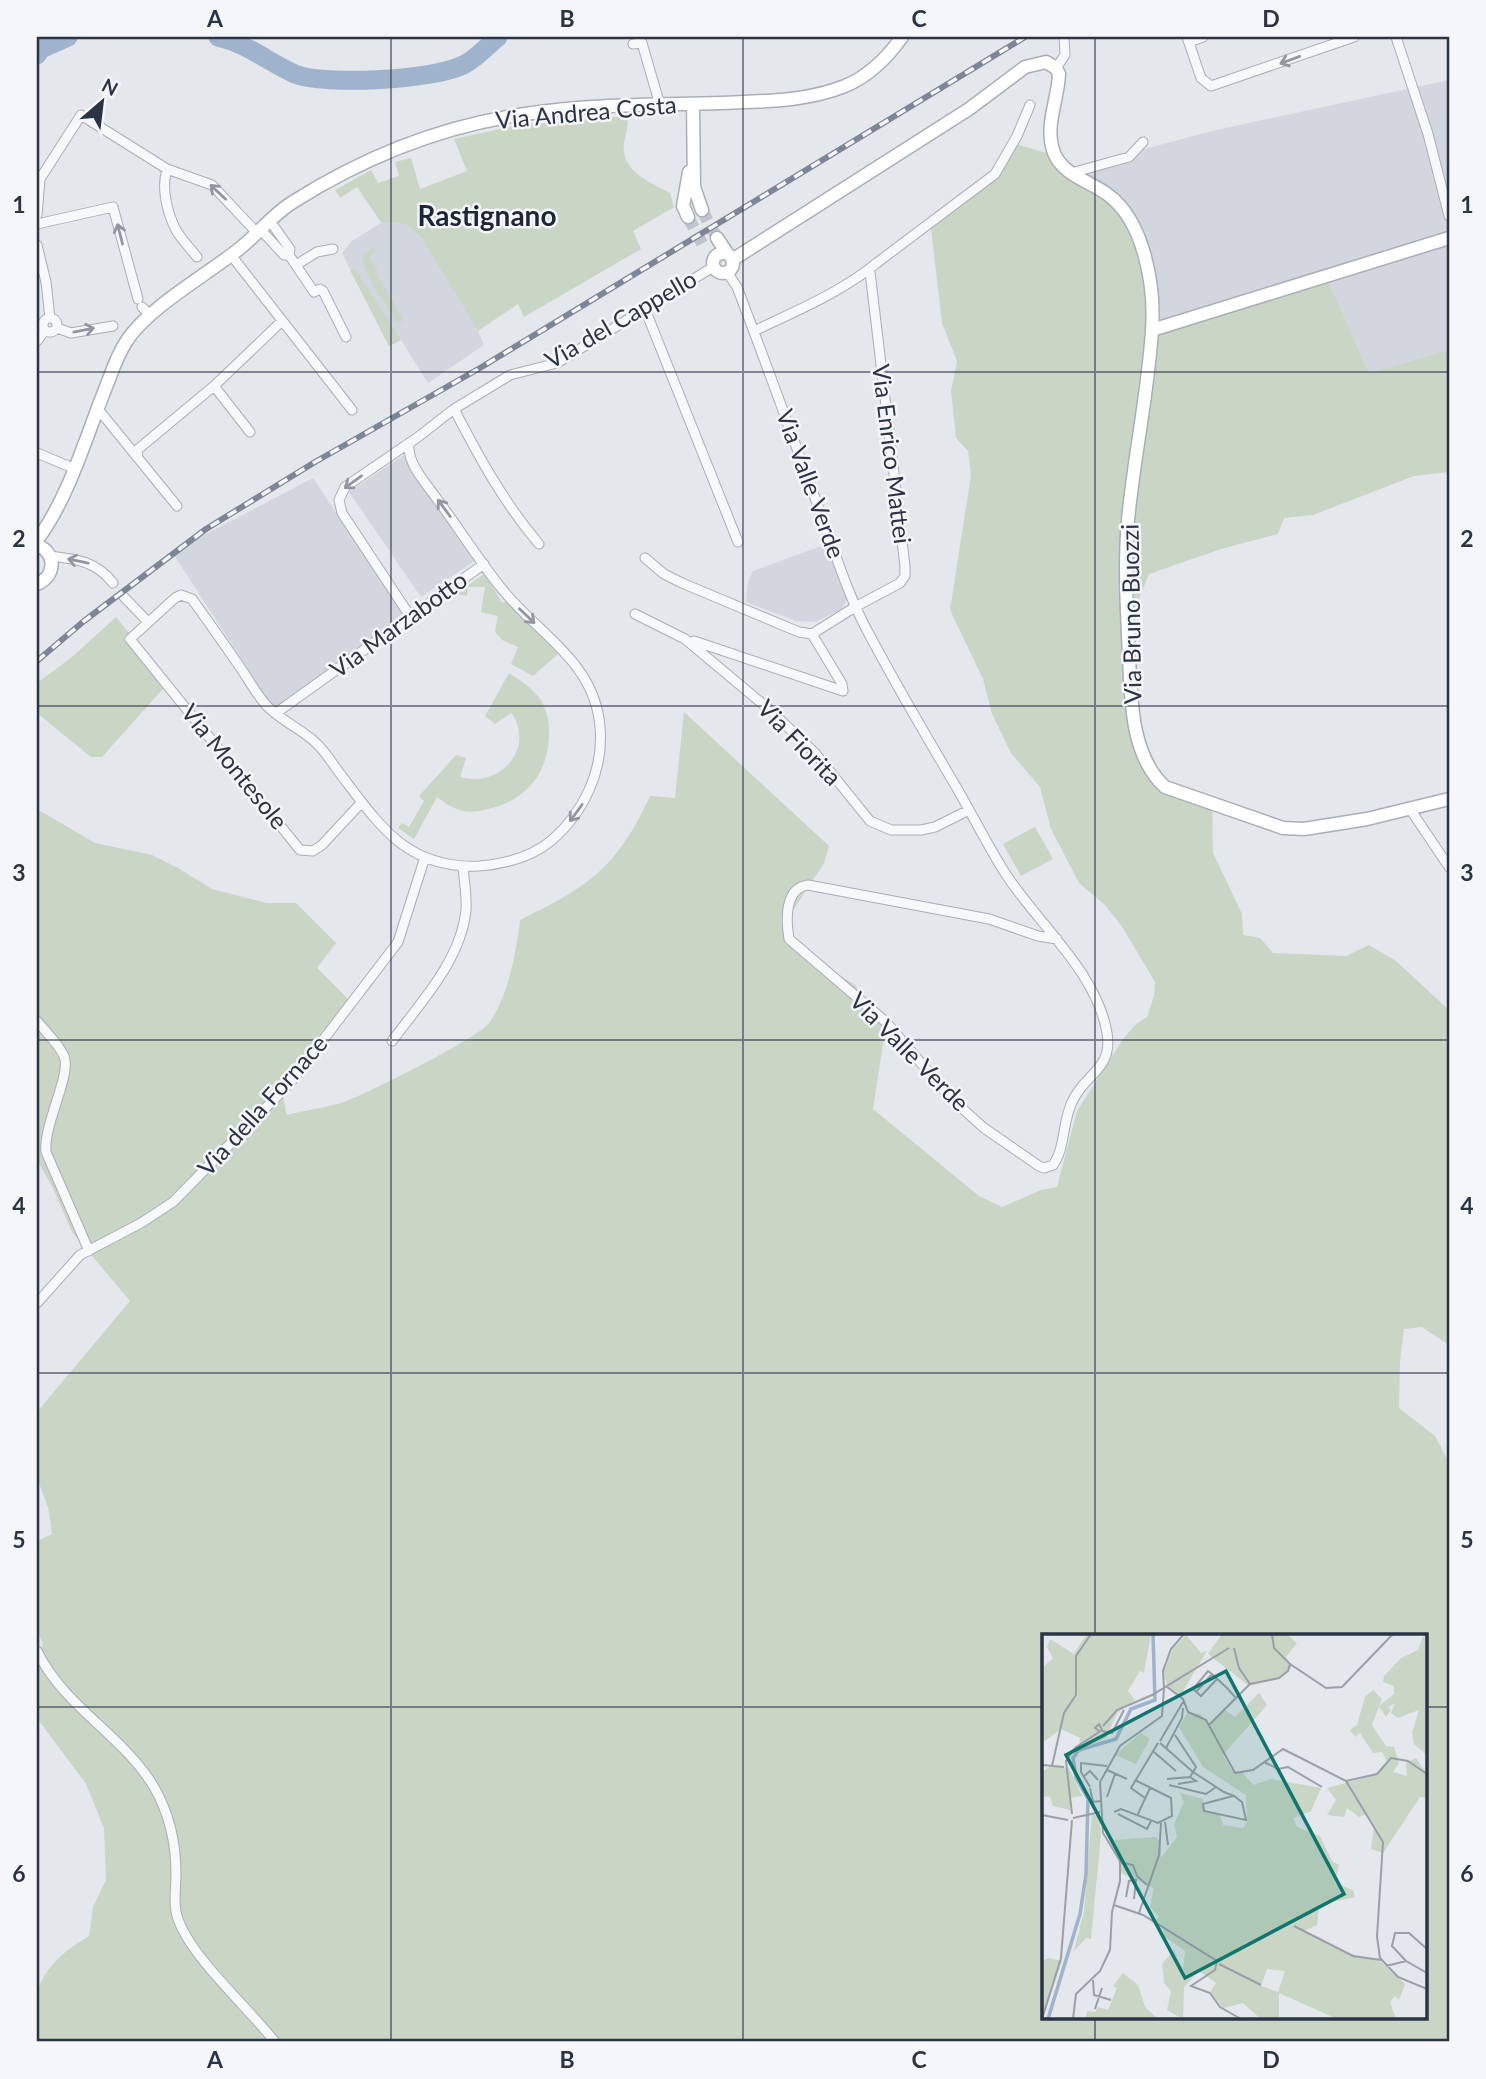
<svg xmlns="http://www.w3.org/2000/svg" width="1486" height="2079" font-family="Lato,sans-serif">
  <rect width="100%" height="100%" fill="#e4e7ec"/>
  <!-- built -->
  <path fill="#d2d6de" d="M1449 80V350L1369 373 1328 280 1231 314 1154 323 1079 171 1115 157 1212 131Z
    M384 221 405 224 420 236 478 331 484 345 428 383 401 340 389 346 342 253 352 241Z
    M404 455 476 560 421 597 349 492Z
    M313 478 404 615 277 714 172 552Z
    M827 544 848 598 842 609 815 622 796 621 746 602 748 582 753 571Z"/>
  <!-- green -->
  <path fill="#c9d6c5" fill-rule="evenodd" d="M627 116C629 127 626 132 624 143 620 171 650 182 670 193L674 207 633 231 641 249 524 317 518 304 478 331 420 236 405 224 381 222 357 187 340 198 335 190 371 170 378 183 399 176 395 162 411 158 420 189 467 171 454 139 518 125Z
    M1016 144 1050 154 1114 195 1142 247 1154 323 1231 314 1328 280 1369 373 1449 350V472L1414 476 1313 515 1284 518 1278 534 1221 549 1149 574 1139 599 1134 676 1146 753 1156 773 1172 787 1212 802 1213 853 1242 914 1243 935 1260 938 1273 953 1346 956 1369 945 1396 961 1449 1010V1345L1422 1327 1404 1329 1400 1361 1399 1408 1435 1436 1449 1463V2042H37C37 2029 33 2004 37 1992 46 1965 66 1950 89 1936L93 1907 106 1880 104 1828 86 1784 37 1718V1655L43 1644 37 1630V1541L52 1534 48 1507 37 1478V1412L130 1301 72 1232 52 1186 37 1160V809L95 843 152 855 178 868 212 889 267 903H296L336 943 317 968 352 1003 282 1093 287 1115C305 1110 326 1108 344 1102 366 1094 481 1037 490 1022 509 993 516 953 520 920 590 886 617 867 650 796L675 798 684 712 829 846 824 863 792 912 793 936 808 956 854 984 886 1025 873 1109 979 1196 1002 1207 1041 1190 1057 1187 1077 1111 1123 1039 1136 1024 1147 1017 1154 996 1155 982 1123 928 1105 905 1079 883 1051 829 1040 787 1011 753 992 714 983 679 950 610 971 475 968 451 956 438 951 391 957 361 942 323 931 228 982 189ZM1043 1636H1425V2018H1043Z
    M372 248 378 250 369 257 378 270 375 272 404 320 398 323C385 303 366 280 362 256Z
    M350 270 356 271 359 275 401 340 389 346Z
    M485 573 502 603 506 601 558 654 533 676 511 664 518 647 502 640 495 632 498 616 481 612 485 587H468L467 596 456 594Z
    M116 617 169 682 102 757H91L37 713V683L72 657Z
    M509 673C518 679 528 685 535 693 544 702 548 715 549 727 551 767 531 798 492 808 481 811 471 813 460 810 451 808 444 802 437 797L414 839 398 828 402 823 409 827 424 801 419 796 456 755 466 758 460 777C499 788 534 751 513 715L511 713 495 724 485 716Z
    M1035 827 1053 859 1021 876 1003 844Z"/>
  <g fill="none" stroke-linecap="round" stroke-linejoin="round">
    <!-- river -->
    <path stroke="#9fb4cc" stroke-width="19" d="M218 37C248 44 268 62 295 74 324 86 438 80 465 64 477 58 488 45 498 37
      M37 55 41 49 68 37"/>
    <!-- secondary-tunnel -->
    <path stroke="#bfc3cb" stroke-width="12" stroke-dasharray="12 6" stroke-linecap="butt" d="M702 210 717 238
      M688 217 704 247"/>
    <defs>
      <path id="street" d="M1187 37 1201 78 1211 86 1354 37
        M1396 37 1428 134 1449 216
        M1189 42 1203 37
        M633 44 642 43 660 105
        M1056 68 1065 55 1064 37
        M167 169C161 188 167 212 176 230 181 239 190 248 197 257
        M1071 173 1129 157 1143 142
        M37 215 40 179 81 115 167 169 212 185 257 233
        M270 221 290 249 289 255 314 292 320 289 323 291 346 337
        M37 224 113 207 138 299
        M261 230 284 255H289
        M37 245 46 282 50 318
        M231 255 352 410
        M296 265 317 252 333 249
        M727 272 737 287C765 360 791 433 818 506 834 549 847 594 869 634 897 687 928 739 958 790 974 818 988 846 1005 873 1037 923 1097 972 1107 1033 1113 1069 1086 1073 1073 1100 1062 1120 1066 1147 1053 1165L1044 1168 1039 1166 984 1128 964 1110 944 1090 886 1022 789 939C786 921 784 888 808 885L989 919 1038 936 1057 939
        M142 307 150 315
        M645 309 738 542
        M43 325a7 7 0 1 1 14 0a7 7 0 1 1-14 0Z
        M57 328 71 333 113 326
        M754 331C796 311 842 292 878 262L995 174 1017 136 1030 105
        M37 341 45 330
        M214 386 250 432
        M98 409 177 506
        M454 409C479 457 504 503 539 544
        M37 453 73 468
        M138 458 137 450 214 386 282 321
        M50 556C76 559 96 561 113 583
        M645 558 664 574 682 583 799 632 812 634 855 607 900 583 905 576V566L870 272
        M124 597 148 622
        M635 614 685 639 771 711 815 753 870 821 891 830H921L935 827 969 810
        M410 616 342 513 339 500 345 487 418 437 454 409 492 386 510 375 557 363 713 267
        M694 641 843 691 842 684 812 634
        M276 713 484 564
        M362 802 322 845 313 851 300 850 130 639 175 598 181 595 192 599C210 624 227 648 244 673 251 684 259 698 268 707 282 721 301 729 315 742 324 750 331 761 338 771 378 823 405 869 479 866 505 864 532 857 552 840 584 812 604 770 600 727 595 662 539 635 502 589 479 561 459 528 437 499 426 483 407 464 409 444
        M1410 809 1449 867
        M37 1021C45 1031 58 1043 64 1056 72 1074 43 1125 46 1152L89 1251
        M392 1041C421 1002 461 960 466 910 467 896 464 881 463 866
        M37 1303 80 1255 141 1223 173 1202 291 1082 398 942 425 857
        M37 1651C64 1707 123 1735 154 1787 170 1815 176 1843 176 1874 176 1888 173 1903 177 1916 189 1956 249 2008 275 2042"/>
      <path id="secondary" d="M693 104 694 187 702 210
        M688 217 683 206 689 172
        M717 238 727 253
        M713 263a10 10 0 1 1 20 0a10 10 0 1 1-20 0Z
        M732 260 969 109 1025 67 1046 62 1056 68 1059 74C1058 101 1044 126 1054 153 1063 175 1089 181 1107 194 1145 221 1155 288 1152 330 1148 394 1134 456 1128 520 1124 566 1127 611 1129 657 1131 700 1131 756 1165 787L1283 828 1304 829 1367 819 1449 799
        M1152 330 1449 238
        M37 540C68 499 85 440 104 392 111 375 116 357 126 342 146 309 208 274 239 249 258 234 272 215 293 202 364 157 442 126 525 114 590 104 656 105 721 103 763 101 805 102 845 86 869 76 887 58 902 37
        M37 545C57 553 56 576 37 584"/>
    </defs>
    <!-- street casing -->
    <use href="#street" stroke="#a9aeb7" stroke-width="11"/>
    <!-- secondary casing -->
    <use href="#secondary" stroke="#a9aeb7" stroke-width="15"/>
    <!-- street -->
    <use href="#street" stroke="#f7f8fa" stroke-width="9"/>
    <!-- secondary -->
    <use href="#secondary" stroke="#fff" stroke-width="12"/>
    <defs>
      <path id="rail" d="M37 661 84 621 206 529 315 462 480 368 1025 37"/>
    </defs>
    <!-- rail casing -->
    <use href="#rail" stroke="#7d8696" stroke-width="6"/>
    <!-- rail -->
    <use href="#rail" stroke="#f4f6f9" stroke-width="3.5" stroke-dasharray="10" stroke-linecap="butt"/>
  </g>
  <!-- one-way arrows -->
  <defs><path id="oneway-shaft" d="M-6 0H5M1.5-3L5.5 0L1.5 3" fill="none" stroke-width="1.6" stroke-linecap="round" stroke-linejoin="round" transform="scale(1.75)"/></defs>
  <g stroke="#9196a0">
    <use href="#oneway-shaft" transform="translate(1290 60) rotate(160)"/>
    <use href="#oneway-shaft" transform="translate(218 192) rotate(-137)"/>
    <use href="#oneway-shaft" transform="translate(120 234) rotate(-104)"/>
    <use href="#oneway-shaft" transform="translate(84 330) rotate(-11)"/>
    <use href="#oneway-shaft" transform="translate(353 482) rotate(144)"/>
    <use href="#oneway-shaft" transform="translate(444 508) rotate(-126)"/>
    <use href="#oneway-shaft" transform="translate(78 561) rotate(-168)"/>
    <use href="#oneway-shaft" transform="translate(527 616) rotate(44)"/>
    <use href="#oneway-shaft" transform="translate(576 813) rotate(126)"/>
  </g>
  <!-- grid -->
  <path fill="none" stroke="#2b3445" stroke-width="2" stroke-opacity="0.55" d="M391 37V2042M743 37V2042M1095 37V1636M37 372H1449M37 706H1449M37 1040H1449M37 1373H1449M37 1707H1043M1425 1707H1449M1095 2018V2042"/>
  <g text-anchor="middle" stroke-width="5" stroke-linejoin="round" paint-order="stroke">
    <!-- street labels -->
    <g font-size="24" fill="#2b3445" stroke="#f4f6f9">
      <text transform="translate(586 113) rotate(-5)" y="8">Via Andrea Costa</text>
      <text transform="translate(621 320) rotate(-30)" y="8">Via del Cappello</text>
      <text transform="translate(891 454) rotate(83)" y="8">Via Enrico Mattei</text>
      <text transform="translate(810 484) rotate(70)" y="8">Via Valle Verde</text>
      <text transform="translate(1132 614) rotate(-91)" y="8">Via Bruno Buozzi</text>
      <text transform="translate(399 625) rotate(-36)" y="8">Via Marzabotto</text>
      <text transform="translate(799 743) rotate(46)" y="8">Via Fiorita</text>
      <text transform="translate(234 767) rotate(51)" y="8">Via Montesole</text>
      <text transform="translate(909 1052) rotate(45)" y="8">Via Valle Verde</text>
      <text transform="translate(263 1106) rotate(-48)" y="8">Via della Fornace</text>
    </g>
    <!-- quarter labels -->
    <g font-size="28" font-weight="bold" fill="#1d2536" stroke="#f4f6f9">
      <text x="487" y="226">Rastignano</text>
    </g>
  </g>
  <!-- overview -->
  <g transform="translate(1042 1634)">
    <rect width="385" height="385" fill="#e4e7ec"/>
    <path d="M45 0H109L102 39 98 37 86 57 93 66 75 79 64 104 53 109 37 114 38 104 19 95 0 109V34L11 24 5 13 8 5 32 20ZM180 0H244L255 9 244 23 250 33 239 44 207 52 166 20ZM382 0H385V121L372 110 370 99 377 76 356 84 349 79 353 69 346 73 349 76 344 83 337 72 352 60V52L341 48 342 42 359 24 376 16ZM144 1 159 19 165 17 138 62 125 52 122 37 131 15ZM331 56 340 65 330 91 344 112 352 113 357 129 351 138 365 142 364 129 374 124 385 140V164L378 163 341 219 329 215 332 193 325 180 317 183 305 174 302 183 285 181 294 166 285 154 333 141 345 127 340 118 331 119 318 99 313 103 308 96 315 91 323 63ZM217 59 225 71 181 121 190 137 200 138 211 151 229 145 279 154 269 177 251 184 255 193 278 202 290 227 297 231 293 249 311 256 313 263 277 271 275 291 262 297 311 321 338 327 363 350 357 366 353 362 348 368 354 385H295L237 359V385H219L201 369 181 374 168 358 174 349 157 337 142 353 141 385 125 376 129 357 122 349 120 330 132 316 141 336 143 317 120 301 122 295 113 288 117 283 108 273 112 254 79 239 71 206 114 203 119 209V224L135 203 132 190 142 168 138 159 161 165 163 177 178 181 181 191 201 194 205 188 204 161 161 133 137 93 146 78 158 80 167 90 183 76 193 83ZM225 335 243 337 236 358 219 352ZM99 99 108 105 94 130 73 121ZM8 132 27 134 40 162 28 164V176L11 172 8 163 0 162V139ZM50 179 58 184 59 200 49 305 44 304 32 317 42 277ZM7 324 20 327 0 385V327ZM81 339 96 351 103 373 116 385H44L45 377 53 378 56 373 66 376 75 354 71 352Z" fill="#c9d6c5" fill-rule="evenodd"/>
    <path fill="none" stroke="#9fb4cc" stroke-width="3.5" d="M6 385 38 280 44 240 46 165 34 144 31 124 37 116 74 105 89 75 113 66 111 0"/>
    <path fill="none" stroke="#9a9fa9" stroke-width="2" d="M192 14 197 34 208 50M248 30 284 54 300 53 351 0M175 45 159 62 151 55 166 37 170 40 185 54 193 63M122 53 121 37 129 15 142 0M125 53 141 65 146 78 164 86 193 139 211 136 241 115 304 147M154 58 170 40M167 91 208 50 237 44 246 37 248 30 232 14 230 0M61 92 75 76 110 61 187 14M60 97 70 99 82 76M118 107 141 68M118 109 151 138 182 158 192 162 200 168 204 186 162 177 161 170 191 162M124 114 140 84 141 74M112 118 134 137M222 128 236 135 246 133 280 153M0 131 22 133M10 132 22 79 34 61V22L49 0M65 136 85 145M41 143 48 137 56 146M125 145 148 143 154 133 133 101M304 147 341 208 335 303 338 324 356 343 385 355M304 147 335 140 349 124 366 127 385 140M136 150 154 147 148 143M127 151 164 160 174 153M48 153 39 138V129L65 132M48 154 51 168 59 167M65 163 73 140M103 164 89 154 116 109M72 178 79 175 116 189 130 182 129 164 93 146M30 180 24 127 33 114 60 96 57 90 53 94 57 97M76 180 105 195 109 187M0 181 26 186M95 182 108 154M31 184 58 178M123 188 126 211M78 228 91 231 95 242 105 251M84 263 87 247 94 246 92 265M72 271 101 281 175 327 173 336 149 352 168 359 178 373 199 385M97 279 117 221 119 189M252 292 311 322 339 326M364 327 350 312 353 299H367L385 315M177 330 219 351M344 332 364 327 385 339M51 346 52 361 69 366M53 375 60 354M0 385 19 324 30 186M31 385 34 360 58 337 68 316 70 278 78 247V227L61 199 58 148 78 112 120 82 122 54"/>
    <path fill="#0f766e" fill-opacity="0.15" stroke="#0f766e" stroke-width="3.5" d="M184 37 302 260 143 344 24 121Z"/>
    <rect width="385" height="385" fill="none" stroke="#2b3445" stroke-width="3.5"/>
  </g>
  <!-- border -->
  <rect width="1486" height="2079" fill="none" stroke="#f4f6f9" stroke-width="77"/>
  <!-- north arrow -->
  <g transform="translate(102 102) rotate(28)" stroke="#f4f6f9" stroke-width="5" paint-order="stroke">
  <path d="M0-5L12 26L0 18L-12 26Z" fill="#2b3445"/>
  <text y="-10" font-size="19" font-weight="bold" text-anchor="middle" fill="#2b3445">N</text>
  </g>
  <rect x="38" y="38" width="1410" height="2002" fill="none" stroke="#2b3445" stroke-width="2.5"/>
  <g font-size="23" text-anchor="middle" font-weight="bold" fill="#2b3445">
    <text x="215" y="27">A</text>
    <text x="567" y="27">B</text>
    <text x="919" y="27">C</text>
    <text x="1271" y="27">D</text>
    <text x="19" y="213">1</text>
    <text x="1467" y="213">1</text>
    <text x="19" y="547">2</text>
    <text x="1467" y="547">2</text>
    <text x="19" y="881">3</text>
    <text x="1467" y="881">3</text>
    <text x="19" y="1214">4</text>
    <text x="1467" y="1214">4</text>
    <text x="19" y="1548">5</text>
    <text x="1467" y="1548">5</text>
    <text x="19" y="1882">6</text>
    <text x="1467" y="1882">6</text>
    <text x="215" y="2068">A</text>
    <text x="567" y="2068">B</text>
    <text x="919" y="2068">C</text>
    <text x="1271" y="2068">D</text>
  </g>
</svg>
